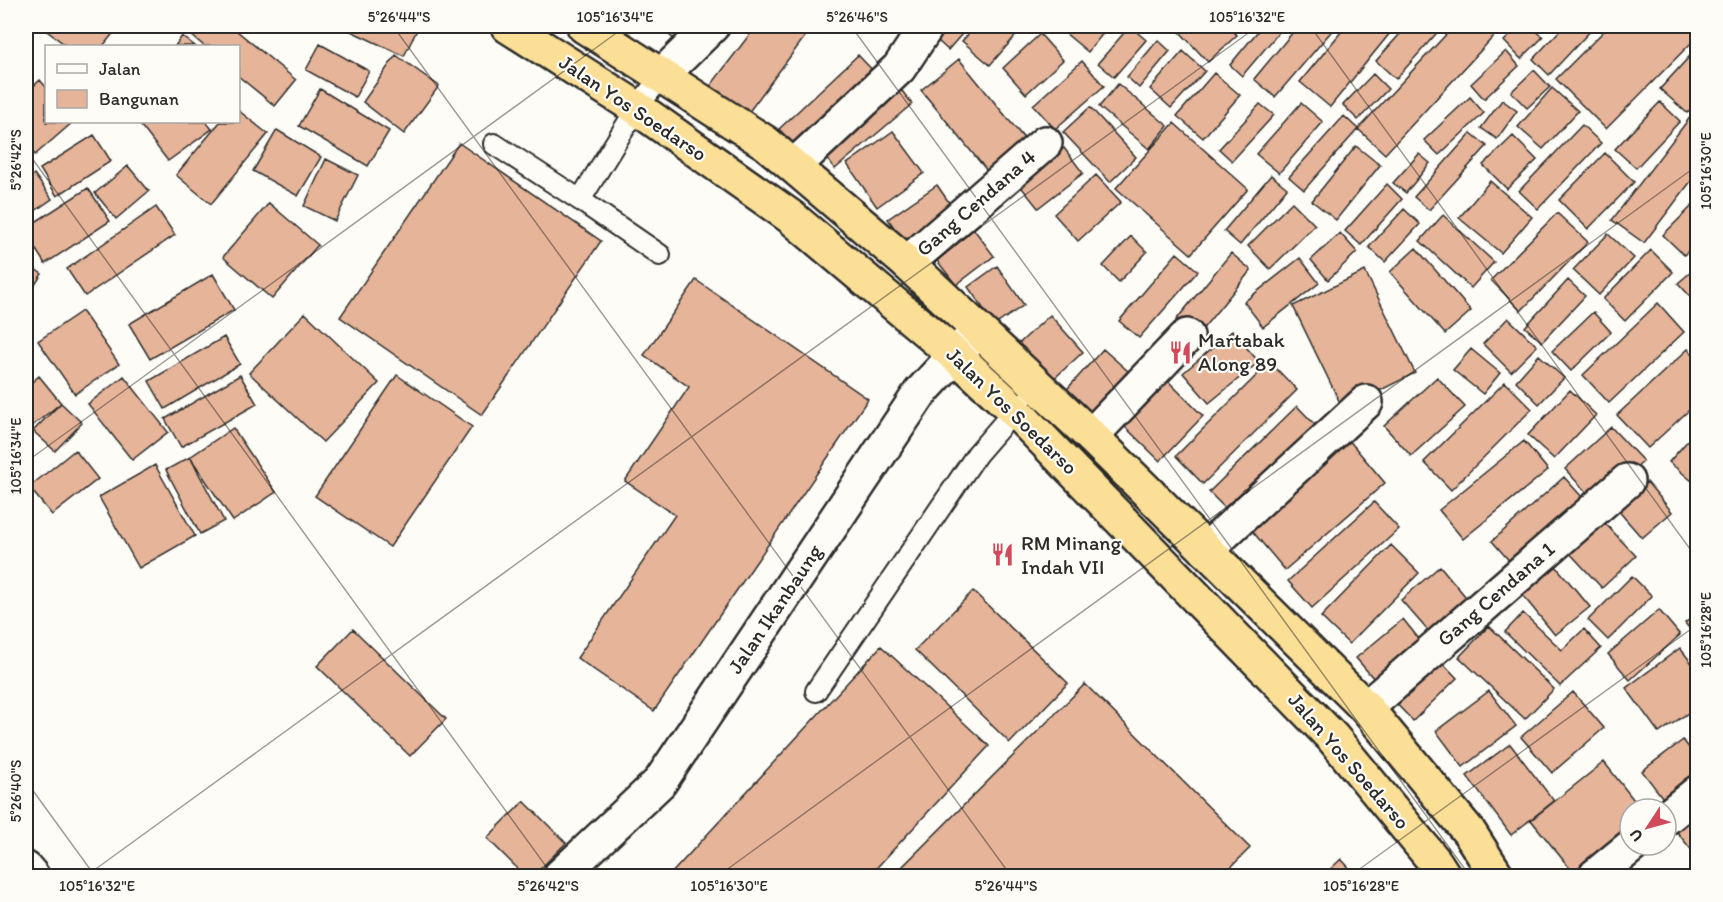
<svg xmlns="http://www.w3.org/2000/svg" width="1723" height="902" font-family="Itim,sans-serif">
  <rect width="100%" height="100%" fill="#fdfcf7"/>
  <filter id="ink" filterUnits="userSpaceOnUse"><feTurbulence type="fractalNoise" baseFrequency=".0167" numOctaves="2"/><feDisplacementMap in="SourceGraphic" scale="12" xChannelSelector="R" yChannelSelector="G"/><feConvolveMatrix kernelMatrix="1 2 1 2 8 2 1 2 1" color-interpolation-filters="sRGB"/></filter>
  <g filter="url(#ink)">
    <!-- building -->
    <path fill="#e6b498" stroke="#2b2b2b" stroke-width="1.5" d="M40 26H119L103 46H67Z
      M187 26H231L296 80 275 106 238 76V46H204L184 29Z
      M340 26H419L404 56Z
      M659 26H692L677 42Z
      M756 26H813L742 121 705 93Z
      M934 26H969L948 50 928 32Z
      M976 26H1012L1019 32 990 65 962 41Z
      M1061 26H1109L1088 52 1059 28Z
      M1130 26 1146 40 1114 77 1098 63Z
      M1187 26H1228L1237 35 1208 62 1180 32Z
      M1262 26H1273L1280 31 1242 76 1230 65Z
      M1298 26H1336L1275 97 1254 79Z
      M1346 26H1381L1390 33 1330 107 1300 82Z
      M1407 26H1443L1396 79 1376 61Z
      M1454 26H1484L1495 35 1385 154 1358 129Z
      M1520 26H1531L1543 37 1521 59 1504 41Z
      M1564 26H1595L1549 75 1533 59Z
      M1609 26H1698V36L1606 129 1556 79Z
      M1040 34 1063 60 1026 94 1003 68Z
      M182 36 195 46H175Z
      M1158 40 1170 51 1139 88 1127 77Z
      M320 44 369 71 355 97 306 70Z
      M1698 47V101L1687 113 1660 89Z
      M1183 51 1205 71 1171 108 1150 89Z
      M1506 51 1519 66 1484 99 1471 84Z
      M396 55 439 86 404 134 363 102Z
      M858 55 879 77 799 151 779 129Z
      M959 59 1026 141 988 172 921 90Z
      M1082 61 1104 86 1055 129 1033 105Z
      M1534 70 1550 87 1527 108 1511 92Z
      M1214 73 1240 95 1203 138 1177 116Z
      M1373 74 1388 89 1358 120 1343 105Z
      M40 80 46 87V122H73L35 155 26 143V93Z
      M896 83 912 104 835 169 818 148Z
      M1118 84 1168 126 1149 149 1099 107Z
      M1552 88 1578 111 1543 149 1518 127Z
      M320 89 389 131 368 166 299 126Z
      M1470 97 1484 113 1439 155 1424 140Z
      M1502 100 1517 111 1497 139 1481 128Z
      M1660 102 1680 121 1636 168 1615 149Z
      M1301 103 1323 122 1279 173 1256 154Z
      M1260 104 1274 115 1232 161 1219 149Z
      M1090 107 1136 157 1110 182 1063 132Z
      M238 110 268 134 211 204 176 175 220 122H238Z
      M1344 116 1358 129 1304 190 1289 177Z
      M1691 116 1698 121V172L1644 243 1612 220Z
      M138 122H206L212 129 168 161Z
      M1174 123 1248 189 1191 254 1116 188Z
      M1582 125 1601 143 1538 209 1519 191Z
      M277 130 321 157 298 196 253 171Z
      M893 131 924 173 877 207 847 164Z
      M1471 133 1487 146 1429 210 1414 197Z
      M94 135 111 161 57 196 40 169Z
      M1513 136 1537 160 1507 189 1483 165Z
      M459 143 601 241 482 415 340 317Z
      M1356 146 1380 165 1336 220 1312 201Z
      M1064 148 1083 173 1038 208 1018 183Z
      M1605 153 1634 182 1588 229 1559 200Z
      M1419 154 1430 163 1406 193 1393 183Z
      M326 159 358 175 335 221 304 206Z
      M128 166 149 191 116 219 95 193Z
      M34 174 52 199 26 217V181Z
      M1096 175 1121 202 1078 241 1054 214Z
      M1271 175 1287 188 1240 245 1224 231Z
      M1490 181 1532 217 1501 253 1459 218Z
      M1387 184 1402 199 1361 245 1345 231Z
      M937 185 957 214 908 247 888 219Z
      M88 188 110 221 45 264 26 234V228Z
      M1698 200V241L1684 255 1663 235Z
      M1292 202 1315 225 1270 269 1248 246Z
      M269 203 318 245 272 299 223 257Z
      M156 207 175 235 85 296 67 269Z
      M1404 209 1420 224 1385 262 1369 247Z
      M1557 213 1588 242 1521 311 1491 280Z
      M1443 215 1494 262 1471 288 1420 241Z
      M967 220 994 256 956 285 928 249Z
      M1340 233 1357 252 1328 280 1311 260Z
      M1608 234 1634 258 1599 295 1573 270Z
      M1131 236 1147 252 1119 282 1103 266Z
      M1416 248 1471 311 1445 334 1390 272Z
      M1651 250 1673 272 1625 321 1603 299Z
      M1177 253 1198 271 1139 338 1119 321Z
      M1231 253 1251 270 1196 337 1176 320Z
      M1300 258 1319 283 1263 327 1244 302Z
      M26 263 42 274 26 299Z
      M997 266 1024 305 995 325 968 287Z
      M1698 266V305L1678 283Z
      M1365 271 1415 373 1343 409 1293 306Z
      M213 274 234 310 150 359 129 324Z
      M696 280 868 399 654 711 577 658 675 515 625 481 689 387 644 355Z
      M1568 280 1585 296 1542 342 1525 327Z
      M1658 303 1684 332 1609 403 1583 375Z
      M82 311 119 364 75 394 38 341Z
      M1593 312 1611 332 1571 371 1552 351Z
      M305 313 379 383 323 442 249 373Z
      M1050 315 1083 352 1046 386 1013 349Z
      M1508 318 1537 346 1511 372 1483 344Z
      M1232 331 1259 362 1209 403 1183 373Z
      M224 337 240 364 165 409 149 381Z
      M1103 349 1128 371 1084 420 1060 397Z
      M1471 349 1500 373 1483 394 1453 370Z
      M1688 349 1698 359V402L1648 448 1617 415Z
      M1539 355 1564 378 1539 404 1516 381Z
      M1270 362 1297 390 1203 484 1176 456Z
      M240 375 257 404 181 447 165 419Z
      M397 375 472 427 390 547 315 496Z
      M39 376 61 403 31 427 26 421V387Z
      M124 376 168 432 132 460 88 404Z
      M1437 377 1465 407 1411 456 1384 426Z
      M1165 378 1203 416 1160 461 1121 423Z
      M1505 382 1532 409 1451 490 1424 462Z
      M1570 390 1596 415 1554 459 1528 435Z
      M61 403 82 423 55 451 33 431Z
      M1297 406 1321 431 1234 517 1209 492Z
      M1611 427 1643 461 1596 503 1565 469Z
      M233 428 276 492 233 521 190 457Z
      M1698 429V486L1669 462Z
      M1342 432 1385 483 1285 570 1242 519Z
      M1524 441 1548 470 1463 539 1439 510Z
      M75 450 98 479 52 515 29 487Z
      M190 457 224 521 200 534 166 470Z
      M155 465 195 536 139 568 99 497Z
      M1564 477 1591 507 1519 572 1492 541Z
      M1647 482 1672 512 1642 538 1616 508Z
      M1374 502 1399 529 1312 608 1288 581Z
      M1600 518 1636 556 1602 588 1567 550Z
      M1391 545 1419 573 1349 644 1321 617Z
      M1554 564 1590 607 1555 635 1520 592Z
      M1440 566 1475 608 1437 641 1401 600Z
      M1632 576 1652 596 1608 640 1588 620Z
      M973 591 1068 683 1010 743 915 650Z
      M1659 610 1680 635 1630 680 1608 654Z
      M1698 612V639L1685 623Z
      M1523 613 1562 650 1584 629 1601 648 1560 686 1505 632Z
      M1403 619 1427 649 1381 687 1356 658Z
      M1489 626 1554 689 1525 719 1459 657Z
      M353 629 446 719 410 756 317 666Z
      M881 646 989 746 869 876H669Z
      M1680 648 1698 671V706L1659 733 1626 688Z
      M1433 653 1457 678 1413 721 1389 696Z
      M1085 684 1250 848 1222 876H893Z
      M1489 691 1516 726 1463 767 1436 731Z
      M1573 692 1604 728 1552 773 1521 737Z
      M1683 740 1698 759V790L1672 810 1642 771Z
      M1510 744 1554 801 1511 835 1467 776Z
      M1604 762 1641 809H1630V845L1590 876H1576L1531 820Z
      M524 801 566 843 533 876H525L487 838Z
      M1698 815V858L1677 832Z
      M1341 859 1357 876H1323Z"/>
    <g fill="none" stroke-linecap="round" stroke-linejoin="round">
      <defs>
        <path id="lane" d="M494 144 580 200 660 255
          M580 200 637 108 662 75
          M816 691 977 454 1021 403"/>
        <path id="street" d="M662 75 712 26
          M794 166 899 68 927 26
          M907 263 1045 143
          M1091 436 1187 336
          M1206 550 1366 402
          M1366 708 1627 481
          M1666 818 1698 792
          M26 869 32 876
          M560 876 660 782 920 393 975 334
          M1595 876 1633 845"/>
        <path id="highway" d="M508 26 637 108 791 217 955 355 1015 411 1333 738 1435 862 1444 876
          M584 26 766 143 907 263 1091 436 1366 708 1469 832 1497 876"/>
      </defs>
      <!-- lane casing -->
      <use href="#lane" stroke="#2b2b2b" stroke-width="24"/>
      <!-- street casing -->
      <use href="#street" stroke="#2b2b2b" stroke-width="38"/>
      <!-- highway casing -->
      <use href="#highway" stroke="#2b2b2b" stroke-width="38"/>
      <!-- lane -->
      <use href="#lane" stroke="#fdfcf7" stroke-width="20"/>
      <!-- street -->
      <use href="#street" stroke="#fdfcf7" stroke-width="33"/>
      <!-- highway -->
      <use href="#highway" stroke="#fbdf96" stroke-width="33"/>
    </g>
  </g>
  <!-- ticks -->
  <path fill="none" stroke="#2b2b2b" stroke-width="1.5" stroke-opacity="0.45" d="M393 26 1011 876M851 26 1470 876M1310 26 1698 560M26 150 553 876M26 462 626 26M26 781 95 876M86 876 1258 26M718 876 1698 165M1350 876 1698 624"/>
  <!-- icons -->
  <defs>
    <symbol id="restaurant-bare" viewBox="-9 -9 18 18"><path d="M-5-6h1v4h1v-4h1v4h1v-4h1v5L-1.5 .5V6h-2V.5L-5-1ZM5-6V6H3V1.5H1.5Q1.5-4 5-6Z" fill="#d1495b" stroke="#fdfcf7" stroke-width="2.5" paint-order="stroke"/></symbol>
  </defs>
  <g fill-rule="evenodd">
    <use href="#restaurant-bare" x="1164" y="336" width="33" height="33"/>
    <use href="#restaurant-bare" x="986" y="538" width="33" height="33"/>
  </g>
  <g text-anchor="middle" stroke-width="4.5" stroke-linejoin="round" paint-order="stroke">
    <!-- street labels -->
    <g font-size="21" fill="#2b2b2b" stroke="#fdfcf7">
      <text transform="translate(633 108) rotate(34)" y="7">Jalan Yos Soedarso</text>
      <text transform="translate(976 203) rotate(-41)" y="7">Gang Cendana 4</text>
      <text transform="translate(1012 411) rotate(44)" y="7">Jalan Yos Soedarso</text>
      <text transform="translate(1496 594) rotate(-41)" y="7">Gang Cendana 1</text>
      <text transform="translate(775 609) rotate(-56)" y="7">Jalan Ikanbaung</text>
      <text transform="translate(1349 761) rotate(49)" y="7">Jalan Yos Soedarso</text>
    </g>
    <!-- poi labels -->
    <g font-size="21" fill="#2b2b2b" stroke="#fdfcf7" text-anchor="start">
      <text x="1198" y="347">Martabak<tspan x="1198" dy="24">Along 89</tspan></text>
      <text x="1021" y="550">RM Minang<tspan x="1021" dy="24">Indah VII</tspan></text>
    </g>
  </g>
  <!-- margin -->
  <rect width="1723" height="902" fill="none" stroke="#fdfcf7" stroke-width="66"/>
  <!-- legend -->
  <rect x="45" y="45" width="195" height="78" fill="#fdfcf7" stroke="#a9a8a5" stroke-width="1.5"/>
  <rect x="57" y="64" width="30" height="9" fill="#fdfcf7" stroke="#a9a8a5" stroke-width="1.5"/>
  <text x="99" y="75" font-size="18" fill="#2b2b2b">Jalan</text>
  <rect x="57" y="90" width="30" height="18" fill="#e6b498" stroke="#a9a8a5" stroke-width="1.5"/>
  <text x="99" y="105" font-size="18" fill="#2b2b2b">Bangunan</text>
  <!-- north arrow -->
  <g transform="translate(1648 827) rotate(234)"><circle r="28" fill="#fdfcf7" stroke="#a9a8a5" stroke-width="1.5"/>
  <path d="M0-4.5L10 22L0 15L-10 22Z" fill="#d1495b"/>
  <text y="-9" font-size="16" font-weight="bold" text-anchor="middle" fill="#2b2b2b">U</text>
  </g>
  <rect x="33" y="33" width="1657" height="836" fill="none" stroke="#2b2b2b" stroke-width="2"/>
  <g font-size="15" text-anchor="middle" fill="#2b2b2b">
    <text x="399" y="22">5°26'44"S</text>
    <text x="615" y="22">105°16'34"E</text>
    <text x="857" y="22">5°26'46"S</text>
    <text x="1247" y="22">105°16'32"E</text>
    <text transform="translate(16 160) rotate(-90)" y="5">5°26'42"S</text>
    <text transform="translate(1706 171) rotate(-90)" y="5">105°16'30"E</text>
    <text transform="translate(16 456) rotate(-90)" y="5">105°16'34"E</text>
    <text transform="translate(1706 630) rotate(-90)" y="5">105°16'28"E</text>
    <text transform="translate(16 791) rotate(-90)" y="5">5°26'40"S</text>
    <text x="97" y="891">105°16'32"E</text>
    <text x="548" y="891">5°26'42"S</text>
    <text x="729" y="891">105°16'30"E</text>
    <text x="1006" y="891">5°26'44"S</text>
    <text x="1361" y="891">105°16'28"E</text>
  </g>
</svg>
